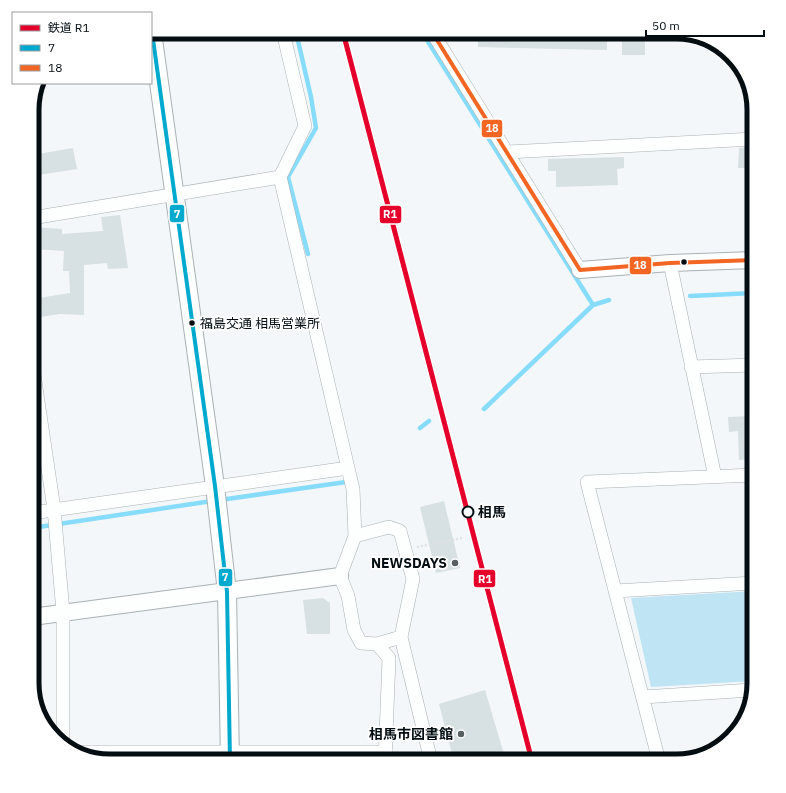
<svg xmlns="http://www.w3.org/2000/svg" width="786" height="793" font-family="'IBM Plex Sans','Noto Sans JP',sans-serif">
  <rect width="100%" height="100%" fill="#f3f7f9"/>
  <!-- green -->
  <path fill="#bfe4f4" d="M754 591V681L651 687 631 598Z"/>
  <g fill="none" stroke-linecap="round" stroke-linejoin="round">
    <!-- stream -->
    <path stroke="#86dcfa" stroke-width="4.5" d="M296 32 311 97 316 128 288 177 308 254
      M422 32 593 305
      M690 296 754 293
      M484 409 593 305 609 300
      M420 428 429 421
      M220 500 346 482
      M32 528 212 501"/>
  </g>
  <!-- building -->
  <path fill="#d7e0e3" d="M478 32H607V50L478 47Z
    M622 39 645 40V55H622Z
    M754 147V168H738L739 148Z
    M73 148 77 169 32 176V155Z
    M624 157V168L617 169 618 185 556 187V171H548V159Z
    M120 215 128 268 108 269 107 263 84 265V315L60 314 34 318 32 299 70 293 69 271H63L64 251 33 249V227L62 229V234L103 231 101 217Z
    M754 416V459L739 460 738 431 729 432 728 417Z
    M444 501 460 568 436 573 420 507Z
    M323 598 330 603V634H307L303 600Z
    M485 690 506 761H454L439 704Z"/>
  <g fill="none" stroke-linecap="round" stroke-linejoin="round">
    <defs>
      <path id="minor" d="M432 32 580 270
        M507 152 754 139
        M32 218 280 177
        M670 263 715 477
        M32 361 54 509 63 612V744
        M691 367 754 365
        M348 468 353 489 355 536
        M32 513 348 468 280 177 305 126 283 32
        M389 527 400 531 413 579 401 637 377 644 361 643 354 630 348 596 340 576 355 536Z
        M615 591 754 583
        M401 637 431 761
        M377 644 389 658 385 761
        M643 697 752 690
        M74 752H386
        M659 761 587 482 754 475"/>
      <path id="tertiary" d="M580 270 670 263 754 260
        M32 617 340 576"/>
      <path id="secondary" d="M152 32 215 486 227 592 230 761"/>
    </defs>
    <!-- minor casing -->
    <use href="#minor" stroke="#a9b1b4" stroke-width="14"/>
    <!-- tertiary casing -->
    <use href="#tertiary" stroke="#a9b1b4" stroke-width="18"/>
    <!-- secondary casing -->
    <use href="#secondary" stroke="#a9b1b4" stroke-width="20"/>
    <!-- path -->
    <path stroke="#dfe1e2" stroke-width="2.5" stroke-dasharray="2 2" stroke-linecap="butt" d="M417 547 462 538"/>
    <!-- minor -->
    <use href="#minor" stroke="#fdfefe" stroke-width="13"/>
    <!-- tertiary -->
    <use href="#tertiary" stroke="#fdfefe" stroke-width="16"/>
    <!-- secondary -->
    <use href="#secondary" stroke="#fdfefe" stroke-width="18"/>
    <defs>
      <path id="bus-1" d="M152 32 215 486 227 592 230 761"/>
      <path id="bus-2" d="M432 32 580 270 670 263 754 260"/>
    </defs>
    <!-- bus-1 casing -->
    <use href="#bus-1" stroke="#fff" stroke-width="7"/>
    <!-- bus-2 casing -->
    <use href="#bus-2" stroke="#fff" stroke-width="7"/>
    <!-- bus-1 -->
    <use href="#bus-1" stroke="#00a9ce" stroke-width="4"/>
    <!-- bus-2 -->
    <use href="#bus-2" stroke="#f26522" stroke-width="4"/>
    <defs>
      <path id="rail-1" d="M343 32 532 761"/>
    </defs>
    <!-- rail-1 casing -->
    <use href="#rail-1" stroke="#fff" stroke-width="8"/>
    <!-- rail-1 -->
    <use href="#rail-1" stroke="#e4002b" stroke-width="5"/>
  </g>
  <!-- markers -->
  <g fill="#030d12" stroke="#fff" stroke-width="1.5">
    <circle cx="684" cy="262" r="3.5"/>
    <circle cx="192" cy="323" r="3.5"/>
  </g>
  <circle fill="#fff" stroke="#030d12" stroke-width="2" cx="468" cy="512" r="5.5"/>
  <g fill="#575f63" stroke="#fff" stroke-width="1.5">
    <circle cx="455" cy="563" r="4"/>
    <circle cx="461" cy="734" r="4"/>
  </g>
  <g text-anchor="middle" stroke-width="3.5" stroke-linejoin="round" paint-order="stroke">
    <!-- bus labels -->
    <g font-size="13" fill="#030d12" stroke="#fff" text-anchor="start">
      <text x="200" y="328">福島交通 相馬営業所</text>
    </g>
    <!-- stop labels -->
    <g font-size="14" font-weight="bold" fill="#030d12" stroke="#fff" text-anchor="start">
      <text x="478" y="517">相馬</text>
    </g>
    <!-- poi labels -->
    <g font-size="14" font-weight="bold" fill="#030d12" stroke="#fff" text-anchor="end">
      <text x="447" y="568">NEWSDAYS</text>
      <text x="453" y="739">相馬市図書館</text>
    </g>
  </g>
  <!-- crop -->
  <path d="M0 0H786V793H0ZM110 39H676A71 71 0 0 1 747 110V683A71 71 0 0 1 676 754H110A71 71 0 0 1 39 683V110A71 71 0 0 1 110 39Z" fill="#fff" fill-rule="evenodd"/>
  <path fill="none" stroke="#030d12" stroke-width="5" d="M110 39H676A71 71 0 0 1 747 110V683A71 71 0 0 1 676 754H110A71 71 0 0 1 39 683V110A71 71 0 0 1 110 39Z"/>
  <g stroke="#fff" stroke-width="1.5">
    <rect x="481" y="119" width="22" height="19" rx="4" fill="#f26522"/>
    <rect x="169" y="204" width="16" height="19" rx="4" fill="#00a9ce"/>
    <rect x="379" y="205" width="23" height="19" rx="4" fill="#e4002b"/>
    <rect x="629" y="256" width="23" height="19" rx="4" fill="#f26522"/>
    <rect x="218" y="568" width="15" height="19" rx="4" fill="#00a9ce"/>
    <rect x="473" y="569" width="23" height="19" rx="4" fill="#e4002b"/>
  </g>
  <g font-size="11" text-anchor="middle" font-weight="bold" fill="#fff">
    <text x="492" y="132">18</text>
    <text x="177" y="218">7</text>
    <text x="390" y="218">R1</text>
    <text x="640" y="269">18</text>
    <text x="225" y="581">7</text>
    <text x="485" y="583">R1</text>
  </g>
  <!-- legend -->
  <rect x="12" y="12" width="140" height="72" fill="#ffffff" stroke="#9a9ea0"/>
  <rect x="20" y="25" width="20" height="6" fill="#e4002b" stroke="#9a9ea0"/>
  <text x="48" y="32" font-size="12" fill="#030d12">鉄道 R1</text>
  <rect x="20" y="45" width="20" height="6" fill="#00a9ce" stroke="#9a9ea0"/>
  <text x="48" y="52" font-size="12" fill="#030d12">7</text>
  <rect x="20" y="65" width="20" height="6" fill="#f26522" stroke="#9a9ea0"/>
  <text x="48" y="72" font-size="12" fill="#030d12">18</text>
  <!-- scale -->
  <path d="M646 30v6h118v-6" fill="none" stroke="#030d12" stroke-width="2"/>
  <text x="652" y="30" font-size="12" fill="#030d12" stroke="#ffffff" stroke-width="3" paint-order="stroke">50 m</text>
</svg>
